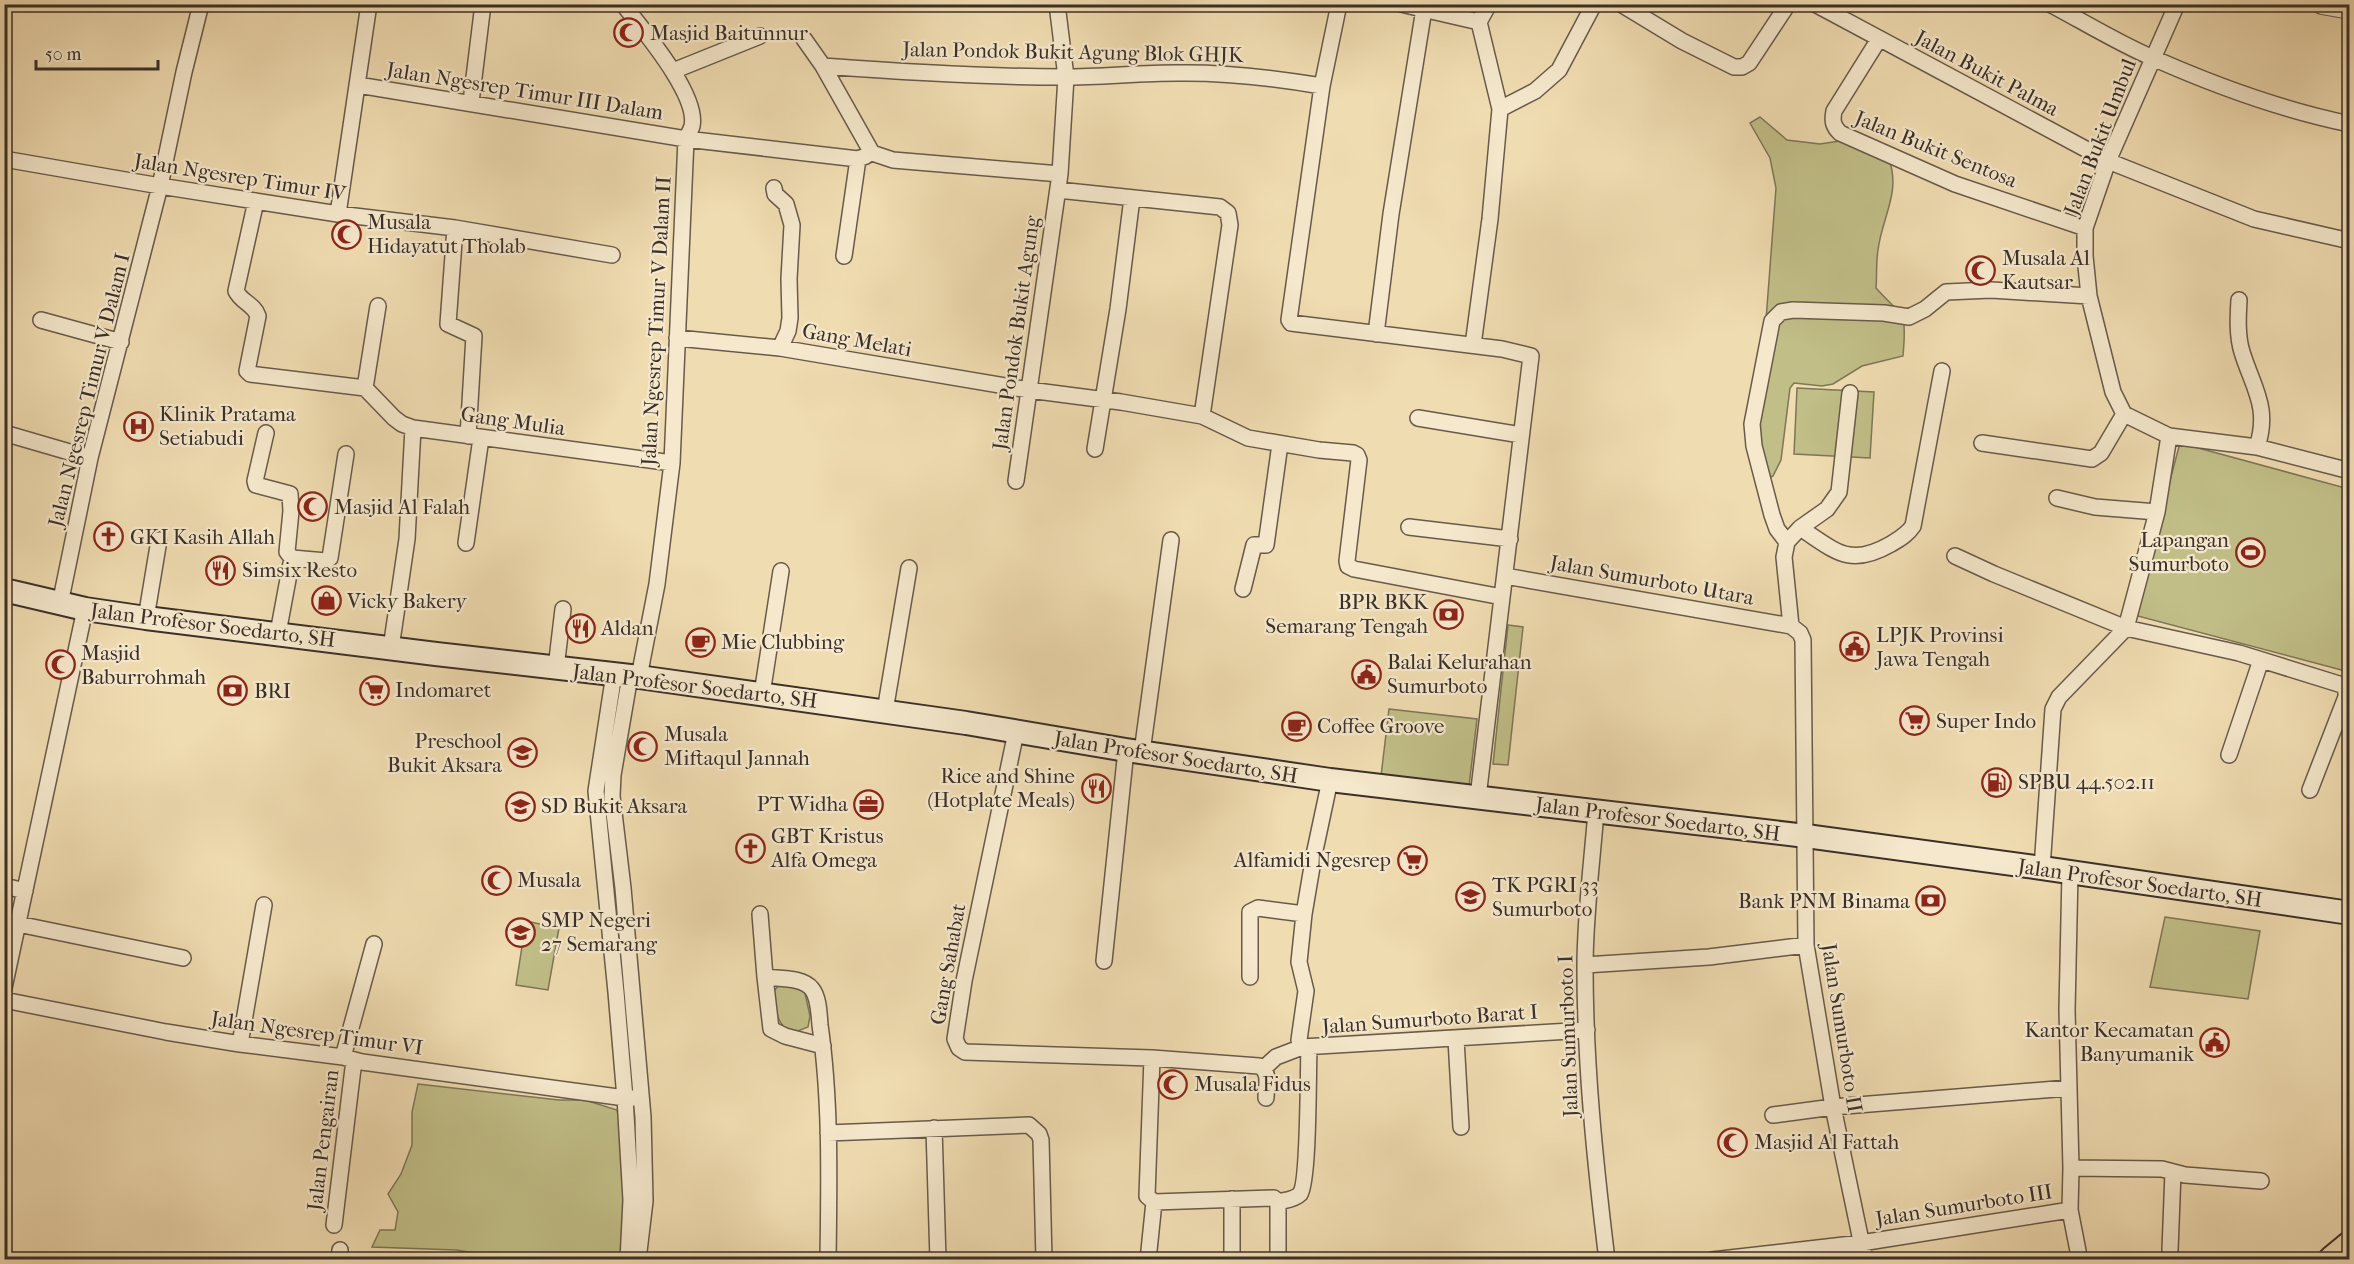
<svg xmlns="http://www.w3.org/2000/svg" width="2354" height="1264" font-family="'IM FELL French Canon',serif">
  <rect width="100%" height="100%" fill="#f0dcb1"/>
  <filter id="stains"><feTurbulence type="fractalNoise" baseFrequency=".00333" numOctaves="4"/><feColorMatrix values="0 0 0 0 .2 0 0 0 0 .09 0 0 0 0 .02 0 0 0 .5 -.17"/></filter>
  <radialGradient id="worn" r=".72"><stop offset=".6" stop-color="#630" stop-opacity="0"/><stop offset="1" stop-color="#630" stop-opacity=".3"/></radialGradient>
  <!-- green -->
  <path fill="#c1be87" stroke="#7e7658" stroke-width="1.5" d="M1760 117 1787 140 1820 144 1846 140 1889 159C1901 193 1882 217 1878 250 1876 262 1877 275 1876 288 1904 319 1907 310 1903 356L1862 366 1833 384 1822 386 1794 383 1790 388 1781 460 1773 476 1760 483 1755 465 1776 188 1770 158 1750 123Z
    M1797 388 1874 392 1870 458 1794 454Z
    M2180 443 2349 489V672L2134 615Z
    M1508 625 1523 627 1508 765 1493 764Z
    M1389 709 1477 719 1469 786 1381 776Z
    M2165 917 2260 931 2248 999 2150 987Z
    M526 921 559 928 548 990 516 985Z
    M803 984 810 1016 808 1027 793 1033C776 1026 775 1009 774 991L779 985Z
    M418 1084 559 1100H585L617 1110C631 1159 626 1209 622 1259H513L456 1250 372 1247 380 1230H395L398 1212 388 1194 401 1174 412 1145V1112Z"/>
  <g fill="none" stroke-linecap="round" stroke-linejoin="round">
    <defs>
      <path id="minor" d="M623 4C642 29 699 95 692 126 691 130 688 135 686 139L672 463 657 584 639 677
        M1339 4 1322 86 1289 320 1291 323 1502 349 1531 356 1478 797
        M1401 4 1479 22
        M1621 4 1682 41 1734 67H1742L1749 63 1788 4
        M1815 4 2108 161 2254 219 2350 241
        M2050 4C2084 22 2118 43 2153 58 2216 86 2282 110 2350 124
        M1479 22 1489 4
        M804 39 823 66 872 153 893 160 1060 174
        M1879 39 1834 111C1832 121 1833 126 1840 133L1955 184 2085 228
        M823 66C903 72 983 77 1064 77 1102 77 1140 73 1177 73 1226 72 1274 78 1322 86
        M673 71 760 36
        M358 85 686 139 858 159
        M471 102 483 4
        M1500 109 1535 91 1559 70 1594 4
        M4 159 160 186 338 214 455 228 612 255
        M774 188 775 194 786 204 792 225 789 279 790 318 788 331 780 348
        M1058 190 1220 207 1228 213 1230 225 1202 416
        M256 201 236 291C241 302 254 304 258 316L247 371 250 374 365 388 394 418 402 424 413 428 672 463
        M338 214 369 4
        M455 228 448 324 474 336 468 436
        M844 256 858 159 866 156
        M41 320 121 342
        M1376 334 1391 214 1424 9
        M677 338 780 348 1029 390 1121 402 1202 416 1248 438 1319 450 1353 453 1357 455 1359 460 1347 561 1348 566 1354 569 1502 597
        M1473 345 1490 219 1500 109 1479 22
        M365 388 378 306
        M1418 418 1521 435
        M4 433 90 458
        M266 433 255 481 256 485 290 494 291 511 287 552 292 558
        M2169 436 2257 447C2270 407 2253 388 2242 352 2237 336 2238 317 2239 300
        M1982 443 2092 459 2101 453 2124 414
        M2257 447 2350 471
        M1095 449 1118 309 1132 198
        M1016 481 1060 174 1066 77 1057 4
        M2057 498 2095 507 2157 512
        M1409 527 1510 539
        M1800 528 1827 509 1839 492 1850 393
        M1787 542 1777 529 1772 515 1754 446 1752 424 1772 321 1781 312 1793 310 1884 313 1909 317 1925 309 1946 292 1991 290 2089 296
        M466 543 481 438
        M1955 556 1994 574 2126 628 2239 653 2342 685 2346 690V697L2310 790
        M1505 576 1791 626 1800 633 1803 640 1806 945 1833 1107 1865 1260
        M1243 589 1254 545H1266L1280 444
        M60 604 90 458 160 186 184 72 201 4
        M146 618 159 540
        M1791 626 1784 557 1787 542 1800 528C1836 551 1849 568 1891 544 1899 539 1907 535 1913 526L1942 371
        M278 633 292 558 326 561 330 558 346 454
        M391 648 407 539 413 428
        M556 668 563 609
        M614 674 596 791 616 992 625 1098 631 1200 628 1260
        M630 676 613 775 612 796 623 888 643 1117 645 1201 638 1260
        M762 694 781 571
        M885 711 909 568
        M1016 732 964 981 955 1039 959 1048 965 1052 1152 1058 1259 1066C1271 1071 1266 1087 1266 1098
        M1142 752 1171 540
        M2229 755 2261 660
        M1596 811C1592 863 1585 915 1585 967 1585 1065 1595 1162 1607 1260
        M2042 868 2053 709 2059 697 2126 628 2157 512 2169 436 2124 414 2113 392 2089 296 2085 256V228L2108 161 2177 4
        M4 886 25 891
        M760 914 765 977
        M1304 914 1314 855 1330 780
        M18 924 183 958
        M1104 961 1126 750
        M1585 965 1709 957 1806 945
        M1250 977V912L1258 908 1304 914 1299 962 1306 991 1299 1040 1302 1047 1587 1030
        M4 988 85 609
        M4 1000 166 1032 240 1044 343 1057 362 1062 625 1098H641
        M1456 1039 1461 1127
        M240 1044 264 905
        M823 1046 785 1036 771 1029 765 977C779 979 803 977 812 989 819 998 819 1014 820 1025 831 1102 829 1182 828 1260
        M343 1057 374 944
        M1152 1058 1147 1196 1154 1202 1274 1198 1278 1202V1260
        M1264 1068 1276 1057 1302 1047
        M1773 1115 1833 1107 2068 1088
        M934 1128 938 1260
        M828 1133 1029 1125 1039 1134 1041 1140 1044 1260
        M2071 1168 2162 1169 2185 1175 2261 1181
        M1278 1202C1285 1200 1294 1200 1300 1194 1309 1182 1308 1070 1309 1048
        M2070 1210 2078 1251
        M334 1225 354 1060
        M2170 1250 2173 1172
        M339 1260 340 1250
        M1148 1260 1154 1202
        M1232 1260V1199
        M1712 1260 1861 1243 2070 1210 2071 1168 2067 1010 2070 873"/>
      <path id="tertiary" d="M2322 4 2350 9"/>
      <path id="secondary" d="M4 590 85 609 146 618 436 654 639 677 966 723 1126 750 1330 780 1806 836 2042 868 2350 913"/>
      <path id="motorway" d="M2333 1260 2350 1246"/>
    </defs>
    <!-- minor casing -->
    <use href="#minor" stroke="#685a4b" stroke-width="18"/>
    <!-- tertiary casing -->
    <use href="#tertiary" stroke="#685a4b" stroke-width="22"/>
    <!-- secondary casing -->
    <use href="#secondary" stroke="#3b2f29" stroke-width="26"/>
    <!-- motorway casing -->
    <use href="#motorway" stroke="#3b2f29" stroke-width="32"/>
    <!-- minor -->
    <use href="#minor" stroke="#f5e8cc" stroke-width="15"/>
    <!-- tertiary -->
    <use href="#tertiary" stroke="#f5e8cc" stroke-width="20"/>
    <!-- secondary -->
    <use href="#secondary" stroke="#f5e8cc" stroke-width="22"/>
    <!-- motorway -->
    <use href="#motorway" stroke="#f0dcb1" stroke-width="28"/>
  </g>
  <!-- icons -->
  <defs>
    <symbol id="mosque-ring" viewBox="-11 -11 22 22"><circle r="9.5" fill="#f5e8cc" stroke="#8f2418" stroke-width="1.5"/><path d="M3.5-4.9A6 6 0 1 0 3.5 4.9A5 5 0 1 1 3.5-4.9Z" fill="#8f2418"/></symbol>
    <symbol id="hospital-ring" viewBox="-11 -11 22 22"><circle r="9.5" fill="#f5e8cc" stroke="#8f2418" stroke-width="1.5"/><path d="M-5-5h3v3.5h4V-5h3V5h-3V1.5h-4V5h-3Z" fill="#8f2418"/></symbol>
    <symbol id="church-ring" viewBox="-11 -11 22 22"><circle r="9.5" fill="#f5e8cc" stroke="#8f2418" stroke-width="1.5"/><path d="M-1.2-6h2.4v3.5h3.3v2.4h-3.3V6h-2.4V-.1h-3.3v-2.4h3.3Z" fill="#8f2418"/></symbol>
    <symbol id="stadium-ring" viewBox="-11 -11 22 22"><circle r="9.5" fill="#f5e8cc" stroke="#8f2418" stroke-width="1.5"/><path d="M0-5a6.5 5 0 1 0 0 10a6.5 5 0 1 0 0-10ZM-3.5-1.8h7v3.6h-7Z" fill="#8f2418"/></symbol>
    <symbol id="restaurant-ring" viewBox="-11 -11 22 22"><circle r="9.5" fill="#f5e8cc" stroke="#8f2418" stroke-width="1.5"/><path d="M-5-6h1v4h1v-4h1v4h1v-4h1v5L-1.5 .5V6h-2V.5L-5-1ZM5-6V6H3V1.5H1.5Q1.5-4 5-6Z" fill="#8f2418"/></symbol>
    <symbol id="shop-ring" viewBox="-11 -11 22 22"><circle r="9.5" fill="#f5e8cc" stroke="#8f2418" stroke-width="1.5"/><path d="M-5-2.5h2.3a2.7 3.5 0 0 1 5.4 0H5L5.5 6h-11ZM-1.5-2.5h3a1.5 2.3 0 0 0-3 0Z" fill="#8f2418"/></symbol>
    <symbol id="bank-ring" viewBox="-11 -11 22 22"><circle r="9.5" fill="#f5e8cc" stroke="#8f2418" stroke-width="1.5"/><path d="M-6-4H6V4H-6ZM0-2.3a2.3 2.3 0 1 0 0 4.6a2.3 2.3 0 1 0 0-4.6Z" fill="#8f2418"/></symbol>
    <symbol id="cafe-ring" viewBox="-11 -11 22 22"><circle r="9.5" fill="#f5e8cc" stroke="#8f2418" stroke-width="1.5"/><path d="M-5.5-4.5H6V0H3Q3 3.5 0 3.5H-2.5Q-5.5 3.5-5.5 0ZM3-3.2v2h1.7v-2ZM-6 4.5H4V6H-6Z" fill="#8f2418"/></symbol>
    <symbol id="civic-ring" viewBox="-11 -11 22 22"><circle r="9.5" fill="#f5e8cc" stroke="#8f2418" stroke-width="1.5"/><path d="M-.6-6.5H3V-4.5H.6V-3L4-1V1h2V6H-6V1h2V-1L-.6-3ZM-1.2 2.5V6h2.4V2.5Z" fill="#8f2418"/></symbol>
    <symbol id="supermarket-ring" viewBox="-11 -11 22 22"><circle r="9.5" fill="#f5e8cc" stroke="#8f2418" stroke-width="1.5"/><path d="M-6-5.5h2.5l.6 2H6L4.5 2H-2.5L-4.4-4H-6ZM-1.5 3.2a1.3 1.3 0 1 0 .1 0ZM3 3.2a1.3 1.3 0 1 0 .1 0Z" fill="#8f2418"/></symbol>
    <symbol id="school-ring" viewBox="-11 -11 22 22"><circle r="9.5" fill="#f5e8cc" stroke="#8f2418" stroke-width="1.5"/><path d="M0-5L7-2L0 1L-7-2ZM-4 1L0 2.5L4 1V4Q0 6-4 4Z" fill="#8f2418"/></symbol>
    <symbol id="fuel-ring" viewBox="-11 -11 22 22"><circle r="9.5" fill="#f5e8cc" stroke="#8f2418" stroke-width="1.5"/><path d="M-5.5-6h7V0h2V4h1.3V-2.5L3-4.5l.8-.8L6-3V5H2.5V1h-1V6h-7ZM-4.2-4.7v3.2H.2V-4.7Z" fill="#8f2418"/></symbol>
    <symbol id="office-ring" viewBox="-11 -11 22 22"><circle r="9.5" fill="#f5e8cc" stroke="#8f2418" stroke-width="1.5"/><path d="M-6-3h4V-5.5h4V-3h4V5H-6ZM-1-4.5V-3h2v-1.5ZM-6 0V1H6V0Z" fill="#8f2418"/></symbol>
  </defs>
  <g fill-rule="evenodd">
    <use href="#mosque-ring" x="612" y="16" width="33" height="33"/>
    <use href="#mosque-ring" x="330" y="218" width="33" height="33"/>
    <use href="#mosque-ring" x="1964" y="254" width="33" height="33"/>
    <use href="#hospital-ring" x="122" y="410" width="33" height="33"/>
    <use href="#mosque-ring" x="296" y="490" width="33" height="33"/>
    <use href="#church-ring" x="92" y="520" width="33" height="33"/>
    <use href="#stadium-ring" x="2234" y="536" width="33" height="33"/>
    <use href="#restaurant-ring" x="204" y="554" width="33" height="33"/>
    <use href="#shop-ring" x="310" y="584" width="33" height="33"/>
    <use href="#bank-ring" x="1432" y="598" width="33" height="33"/>
    <use href="#restaurant-ring" x="564" y="612" width="33" height="33"/>
    <use href="#cafe-ring" x="684" y="626" width="33" height="33"/>
    <use href="#civic-ring" x="1838" y="630" width="33" height="33"/>
    <use href="#mosque-ring" x="44" y="648" width="33" height="33"/>
    <use href="#civic-ring" x="1350" y="658" width="33" height="33"/>
    <use href="#supermarket-ring" x="358" y="674" width="33" height="33"/>
    <use href="#bank-ring" x="216" y="674" width="33" height="33"/>
    <use href="#supermarket-ring" x="1898" y="704" width="33" height="33"/>
    <use href="#cafe-ring" x="1280" y="710" width="33" height="33"/>
    <use href="#mosque-ring" x="626" y="730" width="33" height="33"/>
    <use href="#school-ring" x="506" y="736" width="33" height="33"/>
    <use href="#fuel-ring" x="1980" y="766" width="33" height="33"/>
    <use href="#restaurant-ring" x="1080" y="772" width="33" height="33"/>
    <use href="#office-ring" x="852" y="788" width="33" height="33"/>
    <use href="#school-ring" x="504" y="790" width="33" height="33"/>
    <use href="#church-ring" x="734" y="832" width="33" height="33"/>
    <use href="#supermarket-ring" x="1396" y="844" width="33" height="33"/>
    <use href="#mosque-ring" x="480" y="864" width="33" height="33"/>
    <use href="#school-ring" x="1454" y="880" width="33" height="33"/>
    <use href="#bank-ring" x="1914" y="884" width="33" height="33"/>
    <use href="#school-ring" x="504" y="916" width="33" height="33"/>
    <use href="#civic-ring" x="2198" y="1026" width="33" height="33"/>
    <use href="#mosque-ring" x="1156" y="1068" width="33" height="33"/>
    <use href="#mosque-ring" x="1716" y="1126" width="33" height="33"/>
  </g>
  <g text-anchor="middle" stroke-width="4.5" stroke-linejoin="round" paint-order="stroke">
    <!-- poi labels -->
    <g font-size="21" fill="#3b2f29" stroke="#f5e8cc" text-anchor="start">
      <text x="650" y="40">Masjid Baitunnur</text>
      <text x="367" y="229">Musala<tspan x="367" dy="24">Hidayatut Tholab</tspan></text>
      <text x="2002" y="265">Musala Al<tspan x="2002" dy="24">Kautsar</tspan></text>
      <text x="159" y="421">Klinik Pratama<tspan x="159" dy="24">Setiabudi</tspan></text>
      <text x="334" y="514">Masjid Al Falah</text>
      <text x="130" y="544">GKI Kasih Allah</text>
      <text x="2229" y="547" text-anchor="end">Lapangan<tspan x="2229" dy="24">Sumurboto</tspan></text>
      <text x="242" y="577">Simsix Resto</text>
      <text x="347" y="608">Vicky Bakery</text>
      <text x="1428" y="609" text-anchor="end">BPR BKK<tspan x="1428" dy="24">Semarang Tengah</tspan></text>
      <text x="601" y="635">Aldan</text>
      <text x="1876" y="642">LPJK Provinsi<tspan x="1876" dy="24">Jawa Tengah</tspan></text>
      <text x="721" y="649">Mie Clubbing</text>
      <text x="81" y="660">Masjid<tspan x="81" dy="24">Baburrohmah</tspan></text>
      <text x="1387" y="669">Balai Kelurahan<tspan x="1387" dy="24">Sumurboto</tspan></text>
      <text x="395" y="697">Indomaret</text>
      <text x="254" y="698">BRI</text>
      <text x="1936" y="728">Super Indo</text>
      <text x="1317" y="733">Coffee Groove</text>
      <text x="664" y="741">Musala<tspan x="664" dy="24">Miftaqul Jannah</tspan></text>
      <text x="502" y="748" text-anchor="end">Preschool<tspan x="502" dy="24">Bukit Aksara</tspan></text>
      <text x="1075" y="783" text-anchor="end">Rice and Shine<tspan x="1075" dy="24">(Hotplate Meals)</tspan></text>
      <text x="2018" y="789">SPBU 44.502.11</text>
      <text x="848" y="811" text-anchor="end">PT Widha</text>
      <text x="541" y="813">SD Bukit Aksara</text>
      <text x="771" y="843">GBT Kristus<tspan x="771" dy="24">Alfa Omega</tspan></text>
      <text x="1391" y="867" text-anchor="end">Alfamidi Ngesrep</text>
      <text x="517" y="887">Musala</text>
      <text x="1492" y="892">TK PGRI 33<tspan x="1492" dy="24">Sumurboto</tspan></text>
      <text x="1910" y="908" text-anchor="end">Bank PNM Binama</text>
      <text x="541" y="927">SMP Negeri<tspan x="541" dy="24">27 Semarang</tspan></text>
      <text x="2194" y="1037" text-anchor="end">Kantor Kecamatan<tspan x="2194" dy="24">Banyumanik</tspan></text>
      <text x="1194" y="1091">Musala Fidus</text>
      <text x="1754" y="1149">Masjid Al Fattah</text>
    </g>
    <!-- street labels -->
    <g font-size="21" fill="#3b2f29" stroke="#f5e8cc">
      <text transform="translate(1073 52) rotate(1)" y="7">Jalan Pondok Bukit Agung Blok GHJK</text>
      <text transform="translate(1987 73) rotate(28)" y="7">Jalan Bukit Palma</text>
      <text transform="translate(525 91) rotate(9)" y="7">Jalan Ngesrep Timur III Dalam</text>
      <text transform="translate(2100 137) rotate(-69)" y="7">Jalan Bukit Umbul</text>
      <text transform="translate(1936 149) rotate(22)" y="7">Jalan Bukit Sentosa</text>
      <text transform="translate(240 177) rotate(9)" y="7">Jalan Ngesrep Timur IV</text>
      <text transform="translate(656 321) rotate(-87)" y="7">Jalan Ngesrep Timur V Dalam II</text>
      <text transform="translate(1016 333) rotate(-82)" y="7">Jalan Pondok Bukit Agung</text>
      <text transform="translate(857 340) rotate(10)" y="7">Gang Melati</text>
      <text transform="translate(89 390) rotate(-76)" y="7">Jalan Ngesrep Timur V Dalam I</text>
      <text transform="translate(513 421) rotate(8)" y="7">Gang Mulia</text>
      <text transform="translate(1652 580) rotate(10)" y="7">Jalan Sumurboto Utara</text>
      <text transform="translate(213 625) rotate(7)" y="7">Jalan Profesor Soedarto, SH</text>
      <text transform="translate(695 686) rotate(7)" y="7">Jalan Profesor Soedarto, SH</text>
      <text transform="translate(1176 757) rotate(9)" y="7">Jalan Profesor Soedarto, SH</text>
      <text transform="translate(1658 819) rotate(7)" y="7">Jalan Profesor Soedarto, SH</text>
      <text transform="translate(2140 883) rotate(8)" y="7">Jalan Profesor Soedarto, SH</text>
      <text transform="translate(948 964) rotate(-80)" y="7">Gang Sahabat</text>
      <text transform="translate(1430 1019) rotate(-4)" y="7">Jalan Sumurboto Barat I</text>
      <text transform="translate(1842 1028) rotate(81)" y="7">Jalan Sumurboto II</text>
      <text transform="translate(317 1033) rotate(8)" y="7">Jalan Ngesrep Timur VI</text>
      <text transform="translate(1568 1036) rotate(-92)" y="7">Jalan Sumurboto I</text>
      <text transform="translate(323 1140) rotate(-83)" y="7">Jalan Pengairan</text>
      <text transform="translate(1964 1205) rotate(-9)" y="7">Jalan Sumurboto III</text>
    </g>
  </g>
  <!-- margin -->
  <rect width="2354" height="1264" fill="none" stroke="#f0dcb1" stroke-width="24"/>
  <rect x="6" y="6" width="2342" height="1252" fill="none" stroke="#3b2f29" stroke-width="3"/>
  <rect x="12" y="12" width="2330" height="1240" fill="none" stroke="#3b2f29" stroke-width="1.5"/>
  <!-- scale -->
  <path d="M36 60v9h122v-9" fill="none" stroke="#3b2f29" stroke-width="3"/>
  <text x="45" y="60" font-size="18" fill="#3b2f29" stroke="#f5e8cc" stroke-width="4.5" paint-order="stroke">50 m</text>
  <rect width="100%" height="100%" filter="url(#stains)"/>
  <rect width="100%" height="100%" fill="url(#worn)"/>
</svg>
